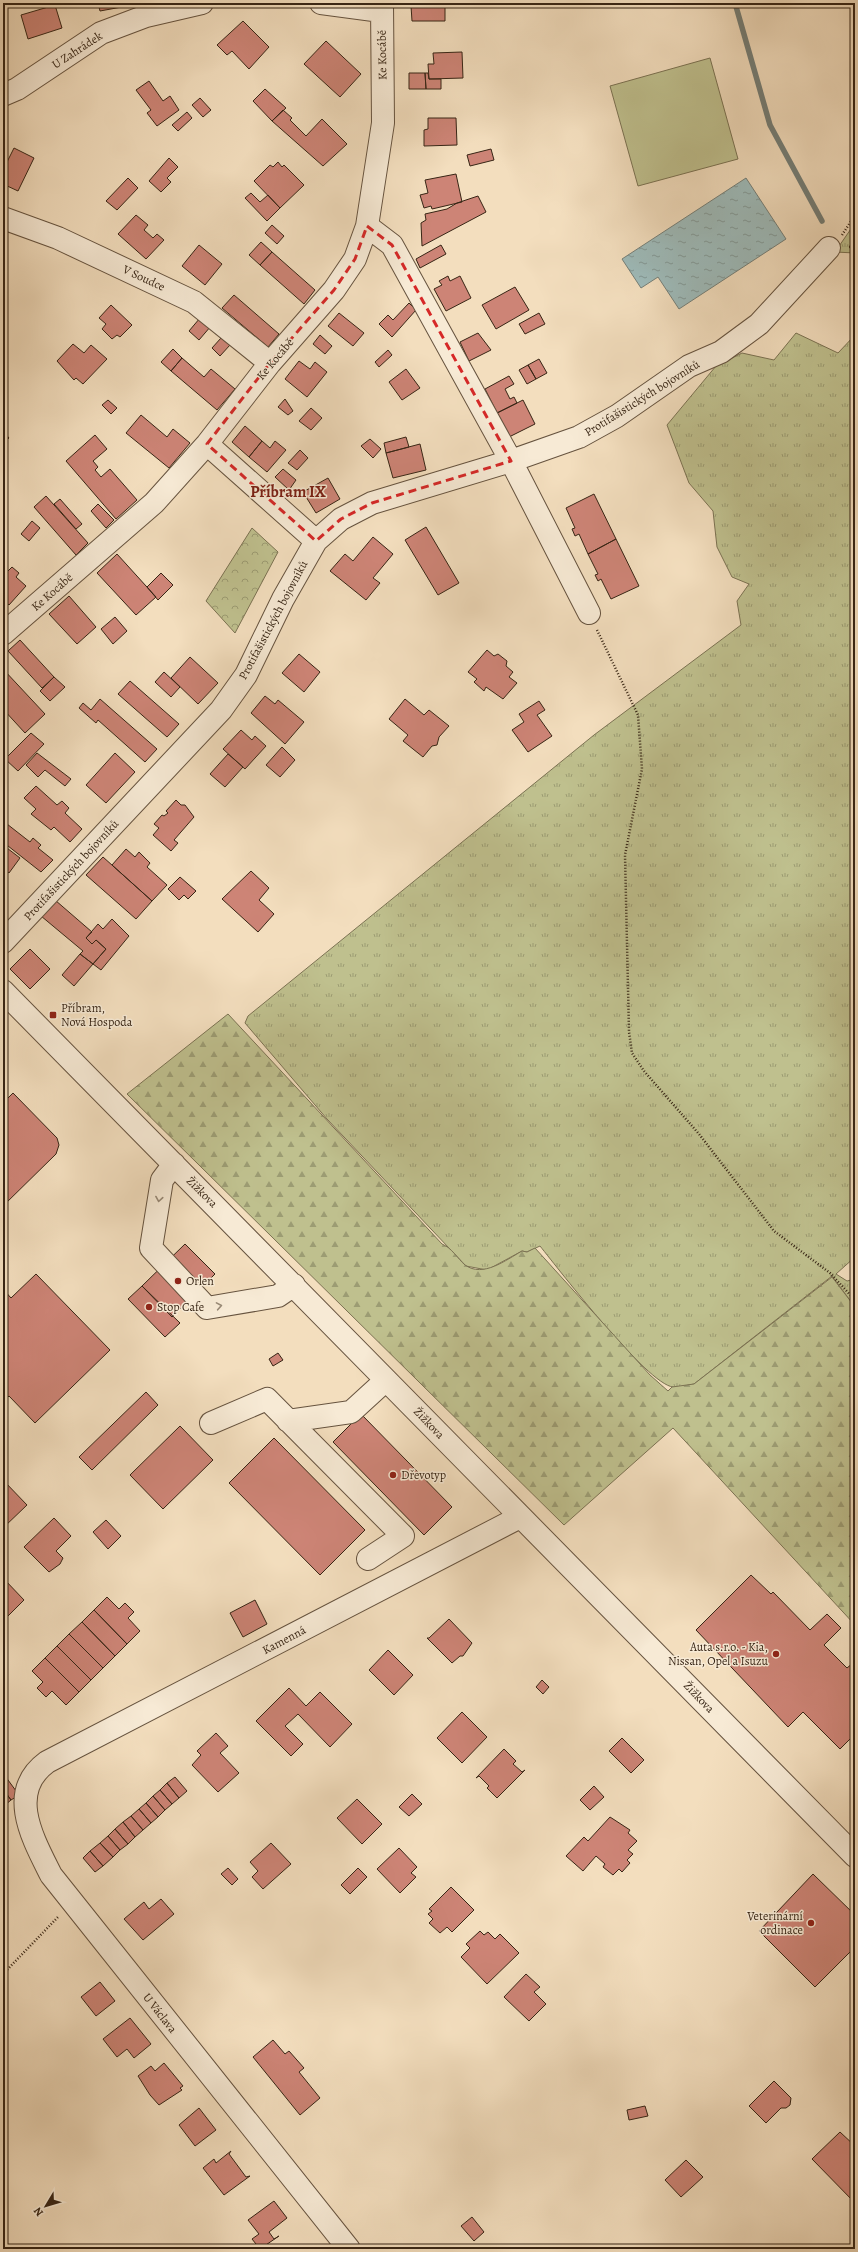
<svg xmlns="http://www.w3.org/2000/svg" width="858" height="2252" font-family="Alegreya,serif">
  <defs>
    <pattern id="grass-tufts" width="24" height="20" patternUnits="userSpaceOnUse"><rect width="24" height="20" fill="#bfc08e"/><path d="M3 7l-1-3M5 7V3M7 7l1-3M15 17l-1-3M17 17v-4M19 17l1-3" fill="none" stroke="#9c9c73"/></pattern>
    <pattern id="forest-firs" width="22" height="20" patternUnits="userSpaceOnUse"><rect width="22" height="20" fill="#bfc08e"/><path d="M5 1l3.5 6h-7zM16 11l3.5 6h-7z" fill="#9c9c73"/></pattern>
    <pattern id="park-crowns" width="20" height="18" patternUnits="userSpaceOnUse"><rect width="20" height="18" fill="#bfc08e"/><path d="M2 6a3 3 0 1 1 6 0M12 15a3 3 0 1 1 6 0" fill="none" stroke="#9c9c73"/></pattern>
    <pattern id="water-ripples" width="26" height="14" patternUnits="userSpaceOnUse"><rect width="26" height="14" fill="#9ebbba"/><path d="M2 4q2-2 4 0t4 0M15 11q2-2 4 0t4 0" fill="none" stroke="#829896"/></pattern>
  </defs>
  <rect width="100%" height="100%" fill="#f3debe"/>
  <filter id="stains"><feTurbulence type="fractalNoise" baseFrequency=".005" numOctaves="4"/><feColorMatrix values="0 0 0 0 .2 0 0 0 0 .09 0 0 0 0 .02 0 0 0 .5 -.17"/></filter>
  <radialGradient id="worn" r=".72"><stop offset=".6" stop-color="#630" stop-opacity="0"/><stop offset="1" stop-color="#630" stop-opacity=".3"/></radialGradient>
  <!-- grass -->
  <path fill="url(#grass-tufts)" stroke="#7b7252" d="M855 223V253L835 252Z
    M796 333 838 353 855 335V1257L836 1274 847 1281 855 1279V1307L832 1276 694 1384C688 1385 679 1388 673 1387 647 1384 560 1271 540 1246L527 1252 522 1251 487 1270 466 1266 327 1119 245 1023 248 1016 594 735 741 625 737 601 749 584 732 577 717 547 713 511 689 483 667 425 716 366 742 353 774 360Z"/>
  <!-- forest -->
  <path fill="url(#forest-firs)" stroke="#7b7252" d="M228 1014 442 1244C452 1248 457 1258 465 1265 483 1278 506 1260 522 1251L527 1252 535 1248 650 1375 668 1391 672 1387 694 1384 832 1277 855 1307V1625L673 1428 564 1525 127 1094Z"/>
  <!-- park -->
  <path fill="url(#park-crowns)" stroke="#7b7252" d="M252 528 278 552 235 633 206 601Z"/>
  <!-- pitch -->
  <path fill="#bfc08e" stroke="#7b7252" d="M710 58 738 159 638 186 610 86Z"/>
  <!-- water -->
  <path fill="url(#water-ripples)" stroke="#757f78" d="M746 178 786 239 679 309 658 277 641 288 622 259Z"/>
  <g fill="none" stroke-linecap="round" stroke-linejoin="round">
    <!-- stream -->
    <path stroke="#757f78" stroke-width="5.5" d="M735 3 770 125 822 221"/>
  </g>
  <!-- building -->
  <path fill="#cd8476" stroke="#372515" d="M98 3H127V6L100 11Z
    M127 3H140L127 6Z
    M416 3H445V21H412L411 6H417Z
    M55 5 62 28 28 39 21 15Z
    M243 21 269 47 249 69 232 51 227 55 217 45Z
    M326 41 361 74 340 97 304 64Z
    M462 52 463 78 429 79 428 64H434L433 53Z
    M409 73H425L426 89H409Z
    M425 73H428L429 79H441V89H426Z
    M149 81 163 101 170 96 179 110 157 126 147 113 151 110 136 90Z
    M265 89 286 108 272 121 253 101Z
    M200 98 211 110 203 117 192 105Z
    M283 110 292 118 290 120 306 136 322 119 347 144 323 166 272 121Z
    M187 112 192 118 178 131 172 125Z
    M428 118H456L457 145 424 146V130L428 129Z
    M14 148 34 158 18 191 3 184V170Z
    M491 149 494 160 470 166 467 155Z
    M169 158 178 167 167 178 171 182 161 192 149 181Z
    M278 162 282 167 284 165 304 185 280 208 254 181 270 165 273 167Z
    M456 174 462 202 432 209 431 206 424 208 420 195 428 193 425 180Z
    M128 178 138 188 117 210 106 201Z
    M251 193 260 202 268 195 280 208 267 221 245 198Z
    M478 196 486 212 422 246 421 223 426 220 425 214 447 209 457 203Z
    M136 215 148 225 144 230 153 238 157 234 164 240 146 259 118 234Z
    M272 225 284 236 277 244 265 233Z
    M261 242 272 252 260 265 249 255Z
    M199 245 222 264 205 285 182 266Z
    M441 245 446 254 420 268 416 259Z
    M272 252 315 290 304 304 260 265Z
    M448 276 450 281 460 276 471 298 446 311 434 289 442 285 439 281Z
    M515 287 529 310 496 329 482 305Z
    M234 295 279 334 268 347 222 308Z
    M409 303 416 310 392 337 379 324 388 315 393 320Z
    M111 305 132 325 120 337 117 335 112 339 102 329 106 324 99 318Z
    M339 313 364 333 353 346 328 326Z
    M539 313 545 324 525 334 519 324Z
    M200 318 211 326 199 340 189 331Z
    M478 333 491 350 469 361 460 342Z
    M320 335 332 346 325 354 313 344Z
    M221 338 230 345 220 356 212 348Z
    M73 344 84 353 91 345 107 359 83 384 76 378 74 380 57 361Z
    M173 349 182 358 171 371 161 362Z
    M388 350 392 355 379 367 375 362Z
    M182 358 204 377 211 369 235 389 217 410 171 371Z
    M539 359 547 373 536 379 528 365Z
    M299 361 310 369 315 362 327 372 307 397 285 379Z
    M528 365 536 379 527 384 519 370Z
    M406 369 420 388 402 400 389 382Z
    M509 376 514 384 505 389 510 399 514 397 517 403 497 413 485 389Z
    M285 399 293 411 288 415 278 407Z
    M108 400 117 408 111 414 102 405Z
    M523 400 535 424 509 437 497 413Z
    M311 408 322 418 311 430 299 421Z
    M141 415 167 437 173 429 190 443 169 468 126 433Z
    M245 426 262 441 249 457 232 442Z
    M3 431 9 438 4 442 3 448Z
    M95 435 107 449 93 461 98 467 95 470 101 477 110 469 137 500 116 519 66 461Z
    M406 437 409 447 386 453 384 443Z
    M370 439 381 449 373 458 361 446Z
    M262 441 270 448 275 441 286 450 267 472 249 457Z
    M420 444 426 470 393 478 386 453Z
    M300 450 308 458 297 470 288 463Z
    M283 469 296 480 289 490 275 477Z
    M328 478 340 499 316 513 303 492Z
    M594 494 616 539 588 554 579 534 575 536 572 529 575 528 566 508Z
    M46 496 88 543 76 555 34 507Z
    M60 499 82 524 76 529 54 504Z
    M98 504 114 520 106 528 91 511Z
    M32 521 40 528 29 541 21 534Z
    M426 527 459 583 438 595 405 540Z
    M373 537 393 554 373 578 380 583 366 600 330 571 345 554 353 561Z
    M616 539 639 586 611 599 601 579 598 581 595 575 598 574 588 554Z
    M117 554 156 597 136 615 97 573Z
    M3 566 8 571 12 567 19 573 16 577 26 586 9 605 3 600Z
    M161 573 173 585 158 600 147 587Z
    M69 596 96 627 77 644 49 614Z
    M115 617 127 631 113 644 101 629Z
    M20 640 54 677 42 688 8 651Z
    M487 650 494 656 498 654 507 661 506 666 513 672 509 677 517 683 503 699 486 687 484 691 474 682 477 679 468 672Z
    M299 654 320 672 304 692 282 673Z
    M190 657 218 683 198 704 171 678Z
    M3 669 45 714 25 733 3 709Z
    M164 672 180 687 171 697 155 682Z
    M54 677 65 687 50 701 40 691Z
    M130 681 179 724 167 737 118 694Z
    M265 696 275 704 278 700 304 722 285 744 251 713Z
    M100 699 157 749 145 762 98 720 96 723 79 708 83 703 91 710Z
    M405 699 424 715 429 710 449 726 439 737 437 745 432 746 423 757 403 741 408 735 389 719Z
    M539 701 545 710 537 715 552 736 528 752 512 730 524 722 519 714Z
    M241 730 252 740 255 736 266 746 245 769 223 749Z
    M31 733 44 744 18 771 5 759Z
    M282 747 295 760 280 777 266 765Z
    M37 753 71 779 65 786 45 770 38 777 26 765Z
    M115 753 135 772 106 803 86 785Z
    M228 754 243 767 225 787 210 774Z
    M36 786 57 805 62 801 69 808 65 813 82 829 70 842 54 827 51 830 31 814 36 809 24 798Z
    M176 800 181 805H185L194 817 174 840 178 843 171 851 153 835 159 828 154 824 162 815 164 816 168 813 166 811Z
    M7 824 30 842 33 838 41 845 38 848 53 860 41 872 3 842V829Z
    M3 845 20 858 9 873 3 868Z
    M126 849 135 857 139 852 150 863 147 867 167 885 152 901 112 865Z
    M103 857 152 901 136 919 86 875Z
    M251 871 269 888 259 900 274 914 258 932 222 899Z
    M180 877 196 891 188 899 184 895 179 900 168 889Z
    M55 900 92 932 86 938 92 944 96 940 106 949 93 964 80 954 83 951 41 916Z
    M112 919 129 936 101 970 93 964 106 949 96 940 92 944 86 938 98 924 103 929Z
    M30 949 50 969 30 989 10 969Z
    M80 954 93 964 74 986 62 975Z
    M13 1093 57 1138 59 1145 56 1154 3 1206V1103Z
    M185 1244 215 1274 172 1317 142 1286Z
    M36 1274 110 1350 35 1423 9 1396 6 1399 3 1395V1289L11 1298Z
    M142 1286 180 1323 165 1337 128 1299Z
    M278 1353 283 1360 273 1366 269 1359Z
    M146 1392 158 1405 92 1470 79 1457Z
    M361 1414 452 1507 424 1535 333 1442Z
    M180 1426 213 1460 163 1509 130 1475Z
    M274 1438 365 1530 320 1575 229 1483Z
    M3 1480 27 1505 3 1528Z
    M54 1518 71 1536 56 1551 63 1558 60 1564 49 1572 24 1547Z
    M106 1520 121 1536 108 1549 93 1532Z
    M751 1575 771 1594 773 1592 810 1630 827 1614 841 1628 824 1645 847 1668 853 1663 855 1665V1734L840 1749 803 1712 788 1727 696 1630Z
    M4 1579 24 1600 8 1616 4 1612 3 1613Z
    M107 1597 119 1609 125 1603 134 1612 128 1618 140 1631 127 1644 94 1610Z
    M255 1600 267 1624 243 1637 230 1613Z
    M94 1610 127 1644 115 1656 82 1622Z
    M449 1619 472 1643 463 1656H460L452 1663 427 1638H429Z
    M82 1622 115 1656 103 1668 69 1634Z
    M69 1634 103 1668 91 1680 57 1646Z
    M57 1646 91 1680 79 1692 45 1658Z
    M388 1650 413 1675 394 1695 369 1670Z
    M45 1658 79 1692 66 1705 52 1691 46 1697 37 1688 43 1682 32 1671Z
    M542 1680 549 1687 543 1694 536 1687Z
    M289 1688 306 1706 320 1692 352 1724 330 1747 298 1714 285 1726 303 1744 291 1756 256 1721Z
    M462 1712 487 1737 462 1763 437 1738Z
    M216 1733 228 1746 220 1753 239 1773 218 1792 192 1765 201 1755 197 1751Z
    M622 1738 644 1760 631 1773 609 1751Z
    M504 1749 516 1761 513 1764 522 1772 525 1770 497 1798 487 1788 489 1786 479 1776 476 1778Z
    M3 1773 8 1780 3 1783Z
    M175 1777 187 1791 179 1798 167 1783Z
    M8 1780 19 1795 11 1800 3 1789V1783Z
    M167 1783 179 1798 172 1804 160 1790Z
    M594 1786 604 1797 590 1810 580 1800Z
    M3 1789 11 1800 5 1805 3 1803Z
    M160 1790 172 1804 165 1810 153 1796Z
    M412 1794 422 1804 409 1816 399 1807Z
    M153 1796 165 1810 158 1817 146 1803Z
    M357 1799 382 1824 362 1844 337 1818Z
    M146 1803 158 1817 151 1823 139 1809Z
    M139 1809 151 1823 143 1830 131 1816Z
    M131 1816 143 1830 135 1837 123 1822Z
    M610 1817 630 1830 628 1833 637 1841 628 1850 633 1854 627 1860 630 1863 622 1872 619 1869 613 1875 603 1867 605 1864 596 1856 583 1871 566 1856 584 1837 588 1841Z
    M123 1822 135 1837 128 1844 115 1829Z
    M115 1829 128 1844 120 1850 108 1836Z
    M108 1836 120 1850 113 1857 100 1843Z
    M100 1843 113 1857 103 1866 90 1851Z
    M271 1843 291 1864 263 1889 252 1877 258 1871 250 1862Z
    M399 1848 417 1867 411 1873 416 1877 400 1893 377 1869Z
    M90 1851 103 1866 95 1872 83 1858Z
    M228 1868 238 1879 232 1885 221 1874Z
    M358 1868 367 1877 350 1894 341 1885Z
    M813 1874 855 1915V1947L815 1987 759 1931Z
    M451 1887 474 1910 452 1932 447 1927 440 1933 429 1923 433 1919 428 1914 432 1911 429 1909Z
    M161 1899 174 1914 143 1940 124 1919 144 1902 149 1909Z
    M480 1931 484 1935 488 1932 495 1939 500 1934 519 1953 487 1984 461 1957 470 1948 466 1944Z
    M526 1974 540 1987 534 1992 546 2004 529 2021 504 1997Z
    M100 1982 115 2001 96 2016 81 1997Z
    M130 2018 151 2044 134 2058 127 2049 117 2057 103 2039Z
    M273 2040 285 2054 289 2051 304 2068 299 2072 320 2098 300 2115 253 2057Z
    M164 2063 183 2086 180 2088 182 2090 159 2105 150 2095 138 2076 151 2066 155 2071Z
    M774 2081 791 2098 790 2105 786 2108H781L766 2123 749 2106Z
    M645 2106 648 2116 629 2120 627 2110Z
    M199 2108 216 2130 195 2146 179 2125Z
    M840 2132 855 2146V2203L812 2159Z
    M231 2151 229 2154 246 2177 250 2176 224 2195 203 2168 214 2159 216 2163Z
    M686 2160 703 2177 681 2197 665 2180Z
    M274 2201 287 2218 269 2232 274 2239 279 2236 260 2249 252 2239 259 2234 248 2220Z
    M472 2217 484 2232 474 2241 461 2226Z"/>
  <g fill="none" stroke-linecap="round" stroke-linejoin="round">
    <defs>
      <path id="minor" d="M321 3 381 11
        M3 95 17 89 101 33 146 16 202 3
        M3 218 58 238 194 302 270 363
        M367 226 392 245 511 461 589 613
        M207 444 316 541
        M3 634 154 503 207 444 270 363 334 290 355 259 367 226 383 123 382 3
        M3 942 221 710 246 675 283 599 316 541 341 519 372 503 511 461 579 437 617 416 689 366 721 352 759 324 829 248
        M3 991 855 1856
        M174 1164 162 1180 151 1248 207 1308 278 1296 294 1285
        M288 1421 351 1412 386 1380
        M211 1423 267 1399 403 1536 368 1559
        M349 2249 51 1875C33 1839 6 1792 47 1762L520 1517"/>
    </defs>
    <!-- minor casing -->
    <use href="#minor" stroke="#66533f" stroke-width="24"/>
    <!-- path -->
    <path stroke="#372515" stroke-width="2.5" stroke-dasharray="1 2" stroke-linecap="butt" d="M842 235 855 215
      M849 247 855 246
      M597 630 638 715 642 769 625 855 629 1032 632 1053 644 1071 699 1134 774 1231 830 1273 855 1300
      M3 1974 58 1917"/>
    <!-- minor -->
    <use href="#minor" stroke="#f7ead5" stroke-width="22"/>
  </g>
  <!-- one-way arrows -->
  <defs><path id="oneway-chevron" d="M-2-3.5L2.5 0L-2 3.5" fill="none" stroke-width="1.6" stroke-linecap="round" stroke-linejoin="round"/></defs>
  <g stroke="#978875">
    <use href="#oneway-chevron" transform="translate(159 1199) rotate(99)"/>
    <use href="#oneway-chevron" transform="translate(219 1306) rotate(-10)"/>
  </g>
  <!-- marked area -->
  <path fill="none" stroke="#d62828" stroke-width="3" stroke-dasharray="8 5" stroke-linejoin="round" d="M367 226 392 245 511 461 372 503 341 519 316 541 207 444 270 363 334 290 355 259Z"/>
  <!-- markers -->
  <g fill="#8f2418" stroke="#f7ead5" stroke-width="1.5">
    <rect x="49" y="1011" width="8" height="8" rx="2"/>
    <circle cx="178" cy="1281" r="4"/>
    <circle cx="149" cy="1307" r="4"/>
    <circle cx="393" cy="1475" r="4"/>
    <circle cx="776" cy="1654" r="4"/>
    <circle cx="811" cy="1923" r="4"/>
  </g>
  <g text-anchor="middle" stroke-width="3" stroke-linejoin="round" paint-order="stroke">
    <!-- street labels -->
    <g font-size="12" fill="#372515" stroke="#f7ead5">
      <text transform="translate(77 50) rotate(-33)" y="4">U Zahrádek</text>
      <text transform="translate(382 55) rotate(-91)" y="4">Ke Kocábě</text>
      <text transform="translate(144 278) rotate(25)" y="4">V Soudce</text>
      <text transform="translate(275 359) rotate(-50)" y="4">Ke Kocábě</text>
      <text transform="translate(642 398) rotate(-32)" y="4">Protifašistických bojovníků</text>
      <text transform="translate(52 592) rotate(-41)" y="4">Ke Kocábě</text>
      <text transform="translate(273 620) rotate(-62)" y="4">Protifašistických bojovníků</text>
      <text transform="translate(71 870) rotate(-47)" y="4">Protifašistických bojovníků</text>
      <text transform="translate(202 1192) rotate(45)" y="4">Žižkova</text>
      <text transform="translate(429 1423) rotate(46)" y="4">Žižkova</text>
      <text transform="translate(284 1640) rotate(-28)" y="4">Kamenná</text>
      <text transform="translate(699 1697) rotate(46)" y="4">Žižkova</text>
      <text transform="translate(160 2013) rotate(52)" y="4">U Václava</text>
    </g>
    <!-- poi labels -->
    <g font-size="12" fill="#372515" stroke="#f7ead5" text-anchor="start">
      <text x="61" y="1012">Příbram,<tspan x="61" dy="14">Nová Hospoda</tspan></text>
      <text x="186" y="1285">Orlen</text>
      <text x="157" y="1311">Stop Cafe</text>
      <text x="401" y="1479">Dřevotyp</text>
      <text x="768" y="1651" text-anchor="end">Auta s.r.o. - Kia,<tspan x="768" dy="14">Nissan, Opel a Isuzu</tspan></text>
      <text x="803" y="1920" text-anchor="end">Veterinární<tspan x="803" dy="14">ordinace</tspan></text>
    </g>
    <!-- district labels -->
    <g font-size="16" font-weight="bold" fill="#7a1f14" stroke="#f7ead5">
      <text x="288" y="497">Příbram IX</text>
    </g>
  </g>
  <!-- margin -->
  <rect width="858" height="2252" fill="none" stroke="#f3debe" stroke-width="16"/>
  <rect x="4" y="4" width="850" height="2244" fill="none" stroke="#372515" stroke-width="2"/>
  <rect x="8" y="8" width="842" height="2236" fill="none" stroke="#372515"/>
  <!-- north arrow -->
  <g transform="translate(46 2206) rotate(232)" stroke="#f7ead5" stroke-width="3" paint-order="stroke">
  <path d="M0-3L7 15L0 10L-7 15Z" fill="#372515"/>
  <text y="-6" font-size="11" font-weight="bold" text-anchor="middle" fill="#372515">N</text>
  </g>
  <rect width="100%" height="100%" filter="url(#stains)"/>
  <rect width="100%" height="100%" fill="url(#worn)"/>
</svg>
